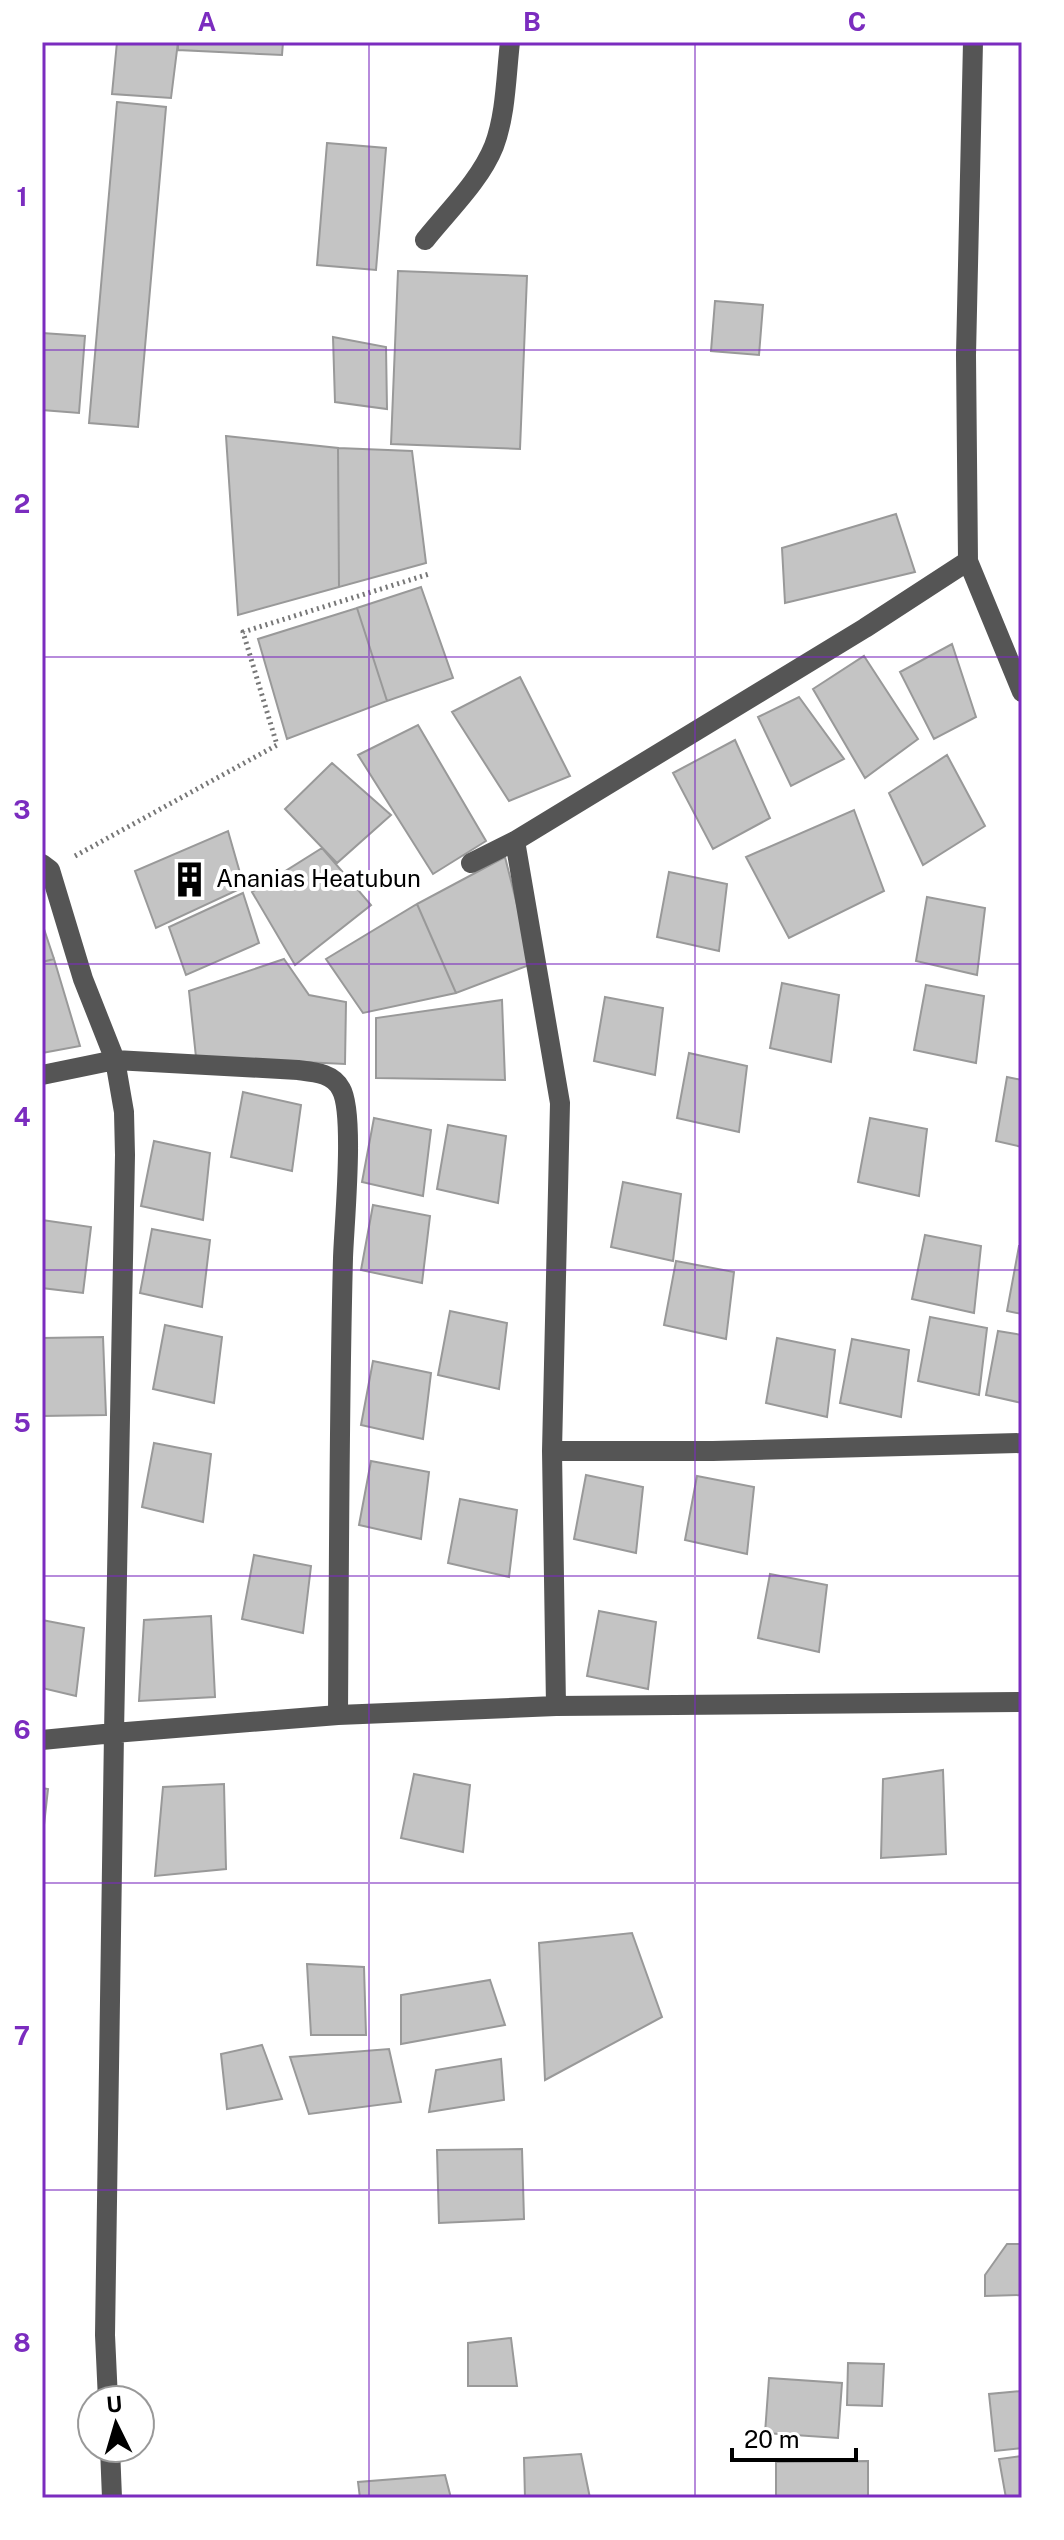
<svg xmlns="http://www.w3.org/2000/svg" width="1064" height="2540" font-family="'Public Sans',sans-serif">
  <rect width="100%" height="100%" fill="#fff"/>
  <!-- building -->
  <path fill="#c4c4c4" stroke="#999" stroke-width="2" d="M117 42H178L171 98 112 94Z
    M178 42H283L282 55 178 50Z
    M117 102 166 107 138 427 89 423Z
    M327 143 386 148 376 270 317 265Z
    M398 271 527 276 520 449 391 444Z
    M715 301 763 305 759 355 711 351Z
    M42 333 85 336 79 413 42 410Z
    M333 337 386 347 387 409 335 402Z
    M226 436 338 448 339 587 238 615Z
    M338 448 412 451 426 563 339 587Z
    M896 514 915 572 785 603 782 548Z
    M421 587 453 678 387 701 357 608Z
    M357 608 387 701 287 739 258 639Z
    M952 644 976 717 934 739 900 672Z
    M864 656 918 739 865 778 813 689Z
    M520 677 570 776 509 801 452 712Z
    M799 697 844 759 791 786 758 717Z
    M418 725 486 841 433 874 358 755Z
    M735 740 770 818 713 849 673 773Z
    M947 755 985 826 923 865 889 793Z
    M332 763 391 815 337 863 285 809Z
    M854 810 884 891 789 938 746 857Z
    M228 831 244 887 156 928 135 871Z
    M322 848 371 905 295 965 252 892Z
    M505 857 532 964 456 993 417 904Z
    M669 872 727 884 719 951 657 937Z
    M243 893 259 943 186 975 169 927Z
    M927 897 985 908 977 975 916 961Z
    M417 904 456 993 363 1013 326 959Z
    M42 923 54 959 42 962Z
    M54 959 80 1046 42 1053V962Z
    M284 959 309 995 346 1002 345 1064 196 1057 189 991Z
    M782 983 839 995 831 1062 770 1048Z
    M926 985 984 996 976 1063 914 1050Z
    M605 997 663 1008 655 1075 594 1061Z
    M502 1000 505 1080 376 1078V1018Z
    M689 1053 747 1066 739 1132 677 1118Z
    M1007 1077 1022 1080V1147L996 1141Z
    M243 1092 301 1105 292 1171 231 1157Z
    M374 1118 431 1130 423 1196 362 1182Z
    M870 1118 927 1129 919 1196 858 1182Z
    M448 1125 506 1136 498 1203 437 1189Z
    M154 1141 210 1153 203 1220 141 1206Z
    M623 1182 681 1194 673 1261 611 1247Z
    M373 1205 430 1216 422 1283 361 1270Z
    M42 1220 91 1227 83 1293 42 1288Z
    M152 1229 210 1240 202 1307 140 1293Z
    M925 1235 981 1246 974 1313 912 1299Z
    M1019 1246H1022V1314L1007 1311Z
    M676 1261 734 1272 726 1339 664 1325Z
    M450 1311 507 1323 499 1389 438 1375Z
    M930 1317 987 1328 979 1395 918 1381Z
    M165 1325 222 1337 214 1403 153 1389Z
    M998 1331 1022 1335V1403L986 1395Z
    M103 1337 106 1415 42 1416V1338Z
    M777 1338 835 1350 827 1417 766 1403Z
    M852 1339 909 1350 901 1417 840 1403Z
    M373 1361 431 1373 423 1439 361 1425Z
    M154 1443 211 1454 203 1522 142 1507Z
    M371 1461 429 1472 421 1539 359 1525Z
    M586 1475 643 1487 636 1553 574 1539Z
    M697 1476 754 1487 747 1554 685 1540Z
    M460 1499 517 1510 509 1577 448 1563Z
    M254 1555 311 1566 303 1633 242 1619Z
    M770 1574 827 1585 819 1652 758 1638Z
    M599 1611 656 1622 648 1689 587 1676Z
    M211 1616 215 1697 139 1701 144 1620Z
    M42 1620 84 1628 76 1696 42 1688Z
    M943 1770 946 1854 881 1858 883 1779Z
    M414 1774 470 1785 463 1852 401 1838Z
    M224 1784 226 1869 155 1876 163 1787Z
    M42 1788 48 1789 42 1843Z
    M632 1933 662 2017 545 2080 539 1943Z
    M307 1964 364 1967 366 2035H311Z
    M490 1980 505 2025 401 2044V1995Z
    M262 2045 282 2099 227 2109 221 2054Z
    M389 2049 401 2102 309 2114 290 2057Z
    M501 2059 504 2100 429 2112 436 2070Z
    M522 2149 524 2219 439 2223 437 2150Z
    M1007 2244H1022V2295L985 2296V2275Z
    M511 2338 517 2386H468V2343Z
    M848 2363 884 2364 882 2406 847 2405Z
    M769 2378 842 2383 838 2438 765 2433Z
    M1022 2391V2448L995 2451 989 2394Z
    M581 2454 590 2498H525L524 2458Z
    M1022 2456V2498H1006L999 2459Z
    M868 2461V2498H776V2462Z
    M445 2475 451 2498H360L358 2482Z"/>
  <g fill="none" stroke-linecap="round" stroke-linejoin="round">
    <!-- path -->
    <path stroke="#777" stroke-width="5" stroke-dasharray="2 4" stroke-linecap="butt" d="M75 856 277 745 243 632 429 574"/>
    <!-- minor -->
    <path stroke="#555" stroke-width="20" d="M973 42 966 355 968 561 1022 692
      M425 240C448 211 480 181 494 146 506 114 506 76 510 42
      M515 841 560 1103 552 1451 556 1706
      M471 863 515 841 865 628 968 561
      M42 864 50 870 83 979 115 1060 124 1112 125 1155 114 1733 42 1740
      M42 1075 115 1060 298 1070C314 1072 333 1073 341 1089 355 1113 344 1225 343 1258 339 1411 339 1563 338 1715
      M552 1451H713L1022 1443
      M108 2400 105 2335 114 1733 338 1715 556 1706 1022 1702
      M110 2448 112 2498"/>
  </g>
  <!-- grid -->
  <path fill="none" stroke="#7b2cbf" stroke-width="2" stroke-opacity="0.55" d="M369 42V2498M695 42V2498M42 350H1022M42 657H1022M42 964H1022M42 1270H1022M42 1576H1022M42 1883H1022M42 2190H1022"/>
  <!-- icons -->
  <defs>
    <symbol id="building-bare" viewBox="-9 -9 18 18"><path d="M-4-6H4V6H1V3H-1V6H-4ZM-2.5-4.3h1.7v1.8h-1.7ZM.8-4.3h1.7v1.8H.8ZM-2.5-1h1.7V.8h-1.7ZM.8-1h1.7V.8H.8Z" fill="#000" stroke="#fff" stroke-width="2.5" paint-order="stroke"/></symbol>
  </defs>
  <g fill-rule="evenodd">
    <use href="#building-bare" x="164" y="854" width="51" height="51"/>
  </g>
  <g text-anchor="middle" stroke-width="8" stroke-linejoin="round" paint-order="stroke">
    <!-- poi labels -->
    <g font-size="24" fill="#000" stroke="#fff" text-anchor="start">
      <text x="216" y="887">Ananias Heatubun</text>
    </g>
  </g>
  <!-- border -->
  <rect width="1064" height="2540" fill="none" stroke="#ffffff" stroke-width="88"/>
  <!-- north arrow -->
  <g transform="translate(116 2424) rotate(355)"><circle r="38" fill="#ffffff" stroke="#999999" stroke-width="2"/>
  <path d="M0-6L14 30L0 20L-14 30Z" fill="#000000"/>
  <text y="-12" font-size="22" font-weight="bold" text-anchor="middle" fill="#000000">U</text>
  </g>
  <!-- scale -->
  <path d="M732 2448v12h124v-12" fill="none" stroke="#000000" stroke-width="4"/>
  <text x="744" y="2448" font-size="24" fill="#000000" stroke="#ffffff" stroke-width="6" paint-order="stroke">20 m</text>
  <rect x="44" y="44" width="976" height="2452" fill="none" stroke="#7b2cbf" stroke-width="3"/>
  <g font-size="26" text-anchor="middle" font-weight="bold" fill="#7b2cbf">
    <text x="207" y="31">A</text>
    <text x="532" y="31">B</text>
    <text x="857" y="31">C</text>
    <text x="22" y="206">1</text>
    <text x="22" y="513">2</text>
    <text x="22" y="819">3</text>
    <text x="22" y="1126">4</text>
    <text x="22" y="1432">5</text>
    <text x="22" y="1739">6</text>
    <text x="22" y="2045">7</text>
    <text x="22" y="2352">8</text>
  </g>
</svg>
